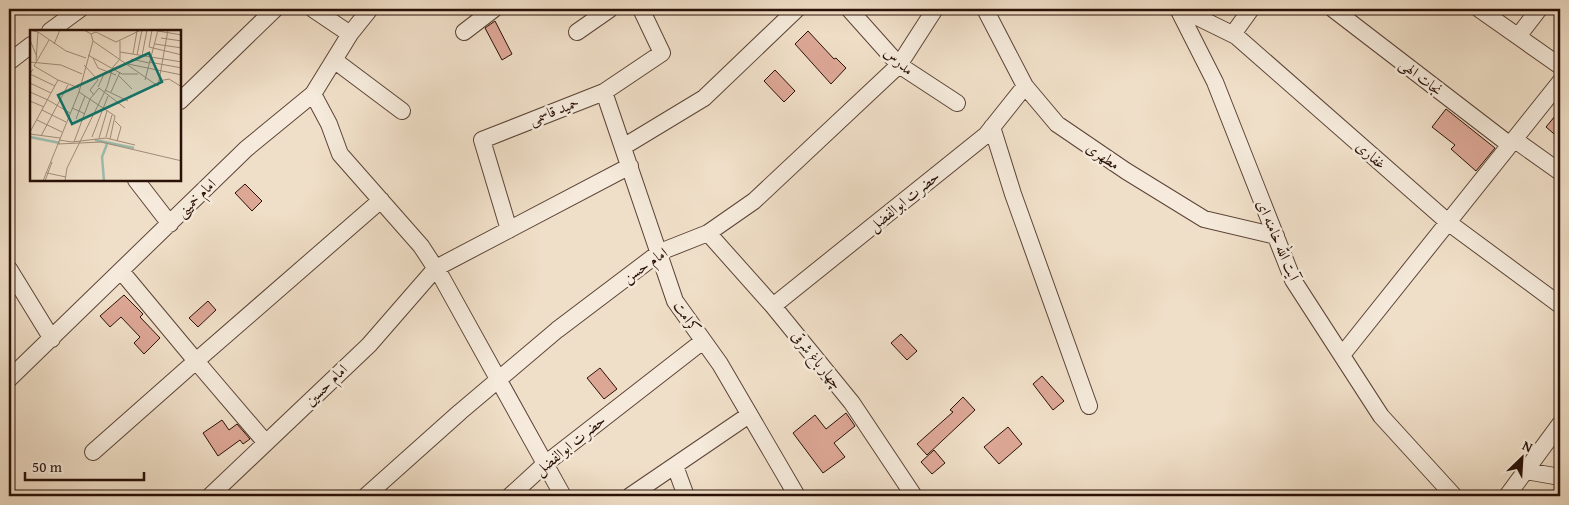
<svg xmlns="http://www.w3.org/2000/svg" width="1569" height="505" font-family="'Gentium Book Plus',Amiri,serif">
  <rect width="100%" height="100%" fill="#f0dfc8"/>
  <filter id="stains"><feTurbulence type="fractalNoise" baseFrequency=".004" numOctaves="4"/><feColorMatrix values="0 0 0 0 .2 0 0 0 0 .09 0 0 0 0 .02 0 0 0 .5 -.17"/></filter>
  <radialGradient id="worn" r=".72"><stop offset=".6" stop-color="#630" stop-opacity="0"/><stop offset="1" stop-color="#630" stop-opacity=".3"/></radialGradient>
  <!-- building -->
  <path fill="#dda796" stroke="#2a1107" d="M495 21 512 54 502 60 485 28Z
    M808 31 834 59 836 58 846 68 831 84 795 44Z
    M775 70 795 91 784 102 764 81Z
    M1446 109 1495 148 1476 171 1451 149 1455 145 1432 127Z
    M1560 110V139L1546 127Z
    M245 184 262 201 252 211 235 193Z
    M124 295 143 314 140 317 160 338 144 354 134 343 140 337 121 317 110 327 100 316Z
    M208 301 216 310 198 327 189 318Z
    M901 334 917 351 907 360 891 343Z
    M600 368 617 389 604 399 587 378Z
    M1042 376 1064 401 1053 410 1033 384Z
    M963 397 975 410 927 455 917 444 953 412 950 410Z
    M846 413 855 426 834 443 845 457 823 473 793 433 815 415 826 429Z
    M222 420 229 430 237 424 250 439 243 444 240 440 218 456 203 433Z
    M1008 427 1022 444 999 464 984 447Z
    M934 450 945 463 932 474 921 462Z"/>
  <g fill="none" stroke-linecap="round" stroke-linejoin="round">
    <defs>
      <path id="minor" d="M313 9 350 34
        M849 9 899 65 957 103
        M985 9 1025 86 1057 124 1126 171 1204 219 1276 236
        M1178 9 1215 82 1293 280 1381 416 1454 496
        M1181 9 1236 36 1449 223 1560 305
        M1333 9 1510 145
        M1479 9 1560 66
        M50 31 80 9
        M464 32 494 9
        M577 32 610 9
        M1233 34 1251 9
        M1519 35 1539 9
        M334 60 402 111
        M9 62 31 45
        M604 92 675 301 720 364 797 496
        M313 94 329 124 340 154 421 246 442 278 563 496
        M180 101 275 9
        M992 127 1013 194 1089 406
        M1515 140 1560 172
        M623 147 704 98 797 9
        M136 180 170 224
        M509 230 482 140 604 92 662 53 641 9
        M708 233 773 306 852 403 914 496
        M9 269 52 339
        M773 306 986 135 1025 86
        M1342 355 1560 82
        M9 379 246 149 313 94 350 34 370 9
        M266 443 196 361 381 200
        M93 452 196 361 121 271
        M675 466 686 496
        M1526 471 1560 477
        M210 496 369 345 436 268 630 166
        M366 496 460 412 557 330 660 252 708 233 754 201 899 65 935 9
        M510 496 545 464 703 341
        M630 496 749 415
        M1507 496 1560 424"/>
    </defs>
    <!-- minor casing -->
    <use href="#minor" stroke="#5c4437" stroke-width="18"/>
    <!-- minor -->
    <use href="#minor" stroke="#f5eadb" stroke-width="16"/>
  </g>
  <g text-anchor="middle" stroke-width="5" stroke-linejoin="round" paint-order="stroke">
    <!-- street labels -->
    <g font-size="15" fill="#2a1107" stroke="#f5eadb">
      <text transform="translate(899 61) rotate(42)" y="5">مدرس</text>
      <text transform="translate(1421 77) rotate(38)" y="5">نجات الهی</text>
      <text transform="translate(554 111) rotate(-21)" y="5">حمید قاسمی</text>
      <text transform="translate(1371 155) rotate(41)" y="5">غفاری</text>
      <text transform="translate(1103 156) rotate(34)" y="5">مطهری</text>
      <text transform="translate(196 198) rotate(-44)" y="5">امام خمینی</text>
      <text transform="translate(904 201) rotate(-39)" y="5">حضرت ابوالفضل</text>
      <text transform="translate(1278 240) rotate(67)" y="5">آیت الله خامنه ای</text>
      <text transform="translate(645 265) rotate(-34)" y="5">امام حسن</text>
      <text transform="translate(687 317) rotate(56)" y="5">کرامت</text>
      <text transform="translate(817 360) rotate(51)" y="5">چهار باغ شرقی</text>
      <text transform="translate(326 385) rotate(-44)" y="5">امام حسین</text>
      <text transform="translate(570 445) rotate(-39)" y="5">حضرت ابوالفضل</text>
    </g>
  </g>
  <!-- overview -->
  <g transform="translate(30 30)">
    <rect width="151" height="151" fill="#f0dfc8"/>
    <path fill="none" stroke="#9bbdaf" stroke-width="2.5" d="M0 107 30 113M65 110 104 118M74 151 72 127 77 114"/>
    <path fill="none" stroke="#a18d7b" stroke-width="1" d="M0 0 8 2 36 21 56 28M54 0 61 4 63 11M122 0 119 17 152 25M128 1 152 5M61 4 66 2 86 12 111 0M131 8 152 11M0 10 7 27M63 11 128 56 138 0M24 14 30 0M125 14 152 18M90 22 152 32M103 24 107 1M58 25 92 44H108M107 25 112 0M112 26 117 0M63 28 68 38 86 45M101 29 119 33M6 31 8 2M0 32 31 35 52 44M119 32 152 38M98 34 152 45M54 35 68 50 60 60 64 65M3 39 0 44 25 56M89 46 102 59M28 50 49 58M115 50 128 0M129 51 139 49 152 57M0 53 21 63M68 57 75 42M69 58 95 78M75 60 98 71M0 62 18 70M49 62 85 86 80 109M81 62 90 42M18 70 40 83M0 71 14 77M42 78 49 81 46 89M12 80 36 92M55 84 49 81 55 66M7 90 32 102M85 91 91 97 87 111M0 102 28 50 4 36 19 10M0 104 30 108M11 106 38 55M62 107 78 66M76 107 82 85M69 108 77 81M29 110 42 112 76 108 105 115M44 112 60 69 69 58M28 114 71 112 152 131M17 143 36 147M13 151 49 62 63 11M15 151 22 132M35 151 37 138 77 57 83 37 90 29V11"/>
    <path fill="#0f766e" fill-opacity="0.15" stroke="#0f766e" stroke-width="2.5" d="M119 23 132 52 42 94 28 65Z"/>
    <rect width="151" height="151" fill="none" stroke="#2a1107" stroke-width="2.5"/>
  </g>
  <!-- margin -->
  <rect width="1569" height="505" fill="none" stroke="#f0dfc8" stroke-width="30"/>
  <rect x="10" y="10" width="1549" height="485" fill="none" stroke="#2a1107" stroke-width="2.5"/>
  <rect x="15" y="15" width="1539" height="475" fill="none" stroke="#2a1107"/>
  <!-- north arrow -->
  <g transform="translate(1522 458) rotate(25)" stroke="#f5eadb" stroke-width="4" paint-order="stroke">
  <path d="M0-4L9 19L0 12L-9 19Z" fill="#2a1107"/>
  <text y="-8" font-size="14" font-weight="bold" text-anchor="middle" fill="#2a1107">N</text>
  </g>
  <!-- scale -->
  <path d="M25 472v8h119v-8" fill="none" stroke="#2a1107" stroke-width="2.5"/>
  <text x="32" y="472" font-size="15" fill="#2a1107" stroke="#f5eadb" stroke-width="4" paint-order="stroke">50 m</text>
  <rect width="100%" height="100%" filter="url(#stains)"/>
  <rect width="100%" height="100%" fill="url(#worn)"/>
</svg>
